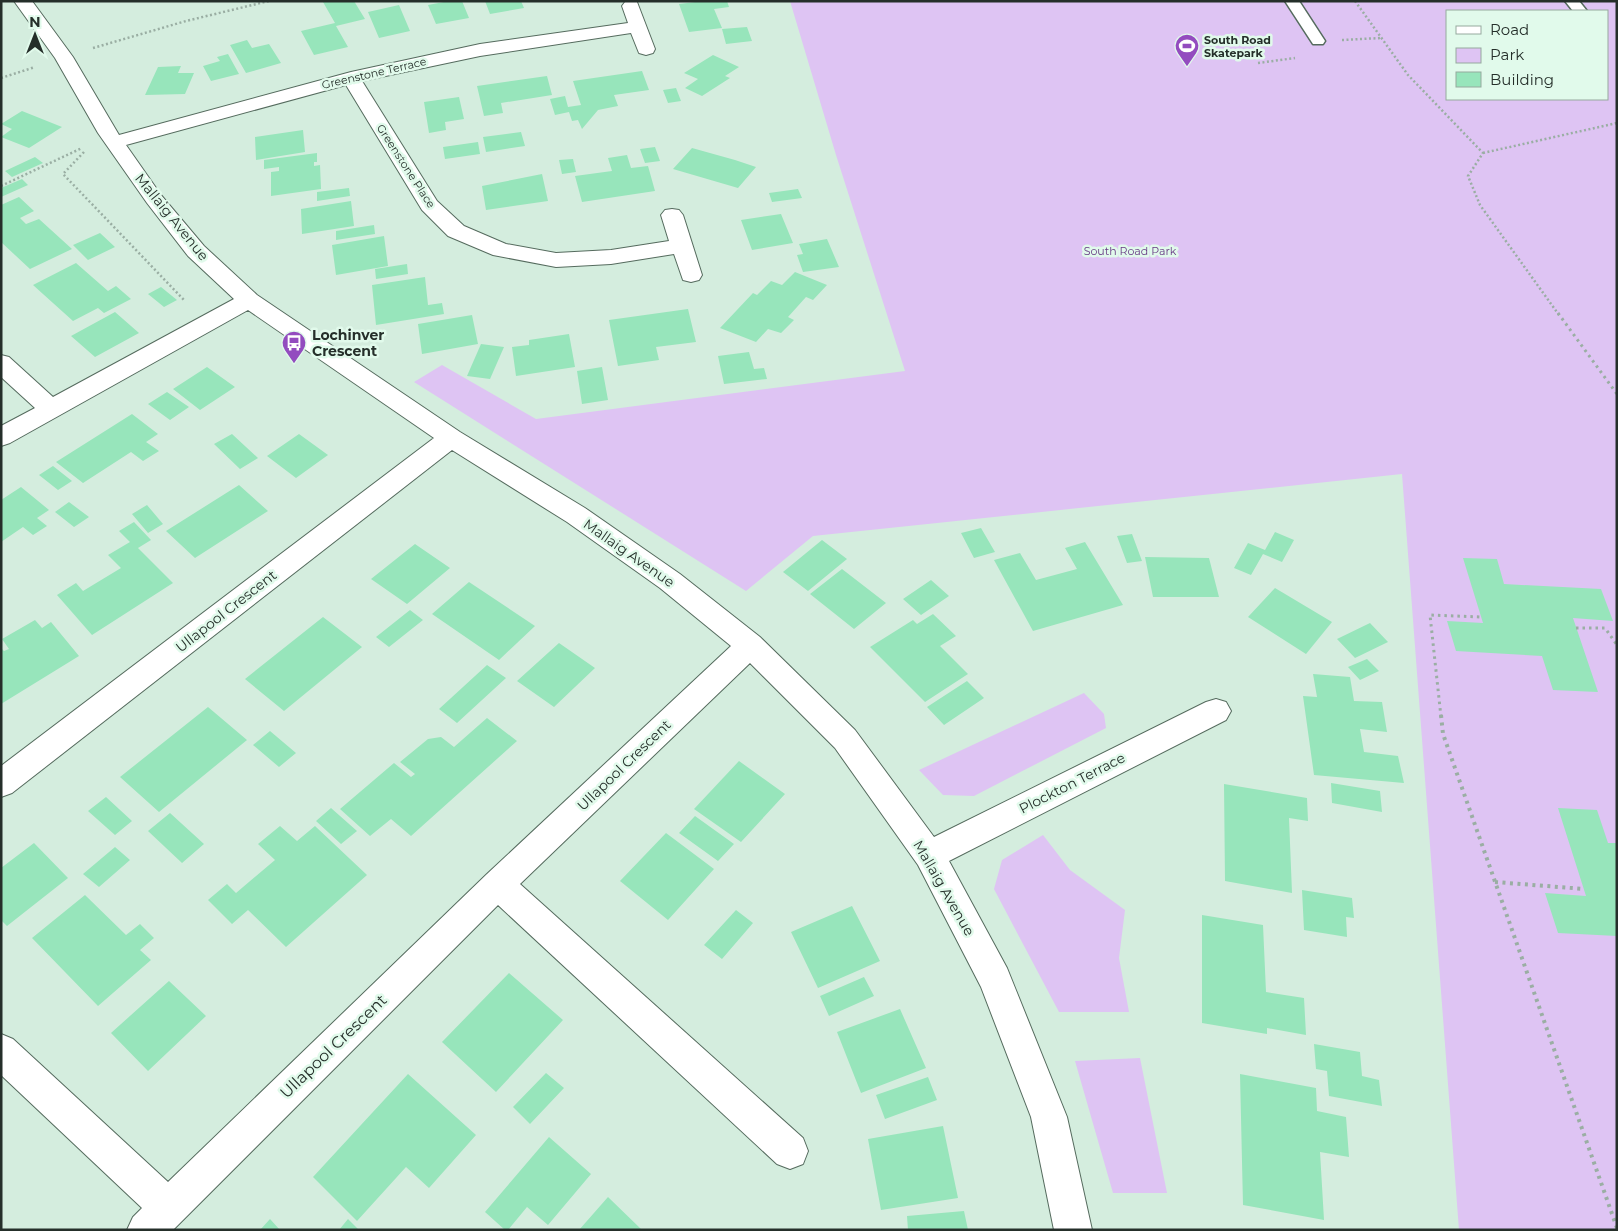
<svg xmlns="http://www.w3.org/2000/svg" width="1618" height="1231" font-family="Montserrat,sans-serif">
  <rect width="100%" height="100%" fill="#d4edde"/>
  <!-- green -->
  <path fill="#dec4f3" fill-rule="evenodd" d="M790 1H1617V1230H1459L1402 474 813 536 746 591 414 382 442 365 536 419 905 371 836 155ZM1447 11H1607V99H1447Z
    M1084 693 1104 714 1106 728 974 796 943 795 919 770Z
    M1043 835 1070 870 1125 910 1119 958 1129 1012H1059L994 889 1002 860Z
    M1140 1058 1167 1193H1113L1075 1061Z"/>
  <!-- building -->
  <path fill="#97e5bb" d="M328 1H354L365 19 336 26 348 47 314 55 301 31 335 23 323 2Z
    M449 1H462L469 18 436 24 428 5Z
    M485 1H521L524 8 490 14Z
    M703 1H727L729 7 714 9 722 28 689 32 679 4Z
    M399 5 410 31 379 38 368 12Z
    M747 27 752 41 726 44 722 29Z
    M247 40 252 48 269 44 281 63 246 73 230 45Z
    M228 54 239 74 211 81 203 66 220 61 217 57Z
    M713 55 739 67 725 76 730 78 702 96 685 88 698 79 684 73Z
    M181 66 178 73H194L185 94 145 95 158 67Z
    M642 71 649 90 614 95 618 106 598 110 582 129 578 120 572 121 569 112 555 115 550 99 565 96 568 107 581 105 573 81Z
    M547 76 552 95 501 103 503 113 484 116 477 86Z
    M676 88 681 101 668 103 663 90Z
    M459 97 464 119 445 122 446 130 429 133 424 102Z
    M22 111 62 127 29 148 1 137 12 129 1 124Z
    M303 130 305 152 256 160 255 137Z
    M521 132 525 146 486 152 483 137Z
    M478 142 480 154 445 159 443 147Z
    M655 147 660 161 645 163 640 149Z
    M692 148 735 160 756 167 738 188 673 169Z
    M317 153V162H314V166L320 165 321 189 271 196V172L279 171V167L264 169V160Z
    M627 155 631 168 648 166 655 191 582 202 575 176 612 171 608 158Z
    M35 157 43 163 12 177 5 171Z
    M573 159 576 172 562 174 559 160Z
    M542 174 548 201 486 210 482 186Z
    M22 179 28 185 1 197V188Z
    M349 188 350 196 317 201V192Z
    M798 189 802 198 772 202 769 193Z
    M19 197 34 211 20 218 26 224 39 219 72 249 30 269 1 242V205Z
    M351 201 354 226 302 234 301 209Z
    M781 214 793 243 752 250 741 220Z
    M374 225 375 234 336 240V231Z
    M100 233 115 247 88 260 73 245Z
    M384 236 388 266 336 275 332 245Z
    M827 239 839 267 803 272 797 255 803 254 799 244Z
    M76 263 108 291 116 286 131 299 104 313 98 308 73 321 33 285Z
    M407 264 408 274 376 279 375 269Z
    M795 272 827 285 813 300 806 297 788 317 794 320 781 333 768 329 756 342 720 328 753 293 757 295 771 281 782 285Z
    M425 277 428 305 442 303 444 314 376 325 372 285Z
    M161 287 177 300 164 307 148 294Z
    M688 309 696 342 656 347 659 360 618 366 609 320Z
    M115 312 139 333 95 357 71 336Z
    M472 315 478 344 422 354 418 324Z
    M569 334 575 367 516 376 512 347 529 345V340Z
    M481 344 504 347 490 379 467 376Z
    M749 352 754 369 764 368 767 379 724 384 718 356Z
    M207 367 235 387 200 410 173 389Z
    M602 367 608 400 582 404 577 371Z
    M167 392 189 407 170 420 148 404Z
    M132 414 158 434 146 442 159 451 143 461 131 452 83 483 56 462Z
    M232 434 258 458 240 469 214 444Z
    M299 434 328 455 296 478 267 456Z
    M53 466 72 481 58 490 39 475Z
    M239 485 268 511 195 558 166 531Z
    M21 487 49 510 37 518 47 526 33 535 23 527 1 542V500Z
    M69 502 89 517 74 527 55 512Z
    M147 505 163 524 148 533 132 514Z
    M134 522 151 540 138 548 173 583 92 635 57 595 76 583 83 591 121 568 108 555 130 542 119 531Z
    M981 528 995 552 974 558 961 533Z
    M1275 532 1294 540 1282 562 1263 554 1251 575 1234 568 1248 543 1265 550Z
    M1132 534 1142 561 1127 563 1117 536Z
    M822 540 847 559 808 591 783 572Z
    M1085 542 1123 605 1033 631 994 560 1020 553 1036 580 1077 569 1065 548Z
    M415 544 450 568 407 604 371 579Z
    M1145 557 1209 558 1219 597H1153Z
    M1463 558 1497 559 1504 584 1601 589 1613 621 1573 618 1598 692 1553 690 1542 656 1456 651 1447 621 1483 623Z
    M842 569 886 603 854 629 810 594Z
    M931 580 949 596 921 615 903 599Z
    M469 582 535 626 499 660 432 614Z
    M1275 588 1332 622 1306 654 1248 617Z
    M410 610 423 620 389 647 376 637Z
    M933 614 956 636 940 646 968 674 925 702 870 647 913 620 917 624Z
    M323 617 362 647 284 711 245 679Z
    M35 620 42 628 51 622 79 656 1 704V648L4 651 9 649 2 639Z
    M1370 623 1388 642 1355 658 1337 639Z
    M559 643 595 668 554 707 517 681Z
    M1367 659 1379 671 1360 680 1348 667Z
    M487 665 506 678 457 723 439 709Z
    M1313 674 1350 677 1354 701 1382 702 1387 732 1360 729 1364 752 1398 756 1404 783 1314 775 1303 696 1317 697Z
    M967 681 984 698 944 725 927 707Z
    M208 707 247 740 159 812 120 777Z
    M487 718 517 741 411 836 391 819 370 836 340 809 394 763 411 777 415 774 400 762 428 739 441 737 454 747Z
    M270 731 296 753 279 767 253 745Z
    M739 761 785 794 741 842 694 809Z
    M1331 783 1380 791 1382 812 1332 803Z
    M1224 784 1307 798 1308 821 1289 818 1292 893 1225 881Z
    M106 797 132 821 115 835 88 811Z
    M331 808 357 831 341 844 316 821Z
    M1558 808 1597 810 1608 843H1617V936L1558 933 1545 893 1586 896Z
    M170 813 204 844 182 863 148 831Z
    M695 816 734 844 718 861 679 833Z
    M280 826 297 841 315 826 367 875 286 947 248 910 232 924 208 900 227 884 236 893 275 860 258 844Z
    M666 833 714 869 668 920 620 881Z
    M34 843 68 878 7 926 1 920V868Z
    M115 847 130 860 99 887 83 874Z
    M1302 890 1352 898 1354 918 1346 917 1347 937 1304 930Z
    M85 895 126 935 140 924 154 938 140 950 151 960 98 1006 32 938Z
    M852 906 880 961 818 988 791 932Z
    M736 910 753 923 722 959 704 945Z
    M1202 915 1263 925 1266 992 1304 998 1306 1035 1267 1028V1034L1202 1023Z
    M509 973 563 1020 496 1092 442 1042Z
    M864 977 874 996 829 1016 820 996Z
    M169 981 206 1016 148 1071 111 1033Z
    M900 1009 926 1068 861 1093 837 1032Z
    M1314 1044 1360 1052 1362 1076 1379 1080 1382 1106 1329 1096 1327 1071 1316 1069Z
    M546 1073 564 1088 530 1124 513 1107Z
    M408 1074 476 1135 429 1188 406 1167 357 1221 313 1177Z
    M1240 1074 1316 1088 1317 1111 1346 1117 1349 1157 1320 1152 1324 1220 1243 1205Z
    M928 1077 937 1100 885 1119 876 1095Z
    M943 1126 958 1198 881 1210 868 1139Z
    M549 1137 591 1174 548 1225 527 1207 508 1230H505L485 1212Z
    M608 1197 642 1230H579Z
    M964 1211 968 1230H908L907 1216Z
    M270 1219 280 1230H260Z
    M348 1219 359 1230H339Z"/>
  <g fill="none" stroke-linecap="round" stroke-linejoin="round">
    <defs>
      <path id="service" d="M1285 1H1299L1325 41 1323 44H1313Z
        M1565 1H1579L1587 11H1573Z"/>
      <path id="minor" d="M14 1H32L73 57 119 135 351 72 480 44 628 23 622 6 625 2H637L655 49 653 53 646 55 639 53 631 33 480 56 362 81 437 201 464 226 506 244 556 253 611 250 669 241 661 215 665 210 672 209 679 210 683 215 702 275 699 280 691 282 683 280 674 254 611 264 556 267 493 255 448 236 422 210 346 85 126 145 161 195 204 246 257 295 460 432 585 508 680 574 760 637 855 730 934 837 1206 702 1216 699 1226 702 1231 711 1226 720 949 861 1007 968 1067 1117 1092 1230H1054L1031 1117 981 987 918 865 835 748 750 663 520 884 803 1138 808 1151 803 1164 790 1169 777 1164 498 905 173 1230H127L133 1217 142 1208 1 1075V1034L13 1039 168 1182 487 874 731 646 660 588 567 522 452 450 12 793 1 797V766L434 438 248 310 10 443 1 446V426L35 408 1 377V355L9 357 53 397 234 299 188 256 147 203 98 133 55 58Z"/>
    </defs>
    <!-- service casing -->
    <use href="#service" stroke="#556b5e" stroke-width="3"/>
    <!-- minor casing -->
    <use href="#minor" stroke="#556b5e" stroke-width="2"/>
    <!-- path-far2 -->
    <path stroke="#9aaea3" stroke-width="2.5" stroke-dasharray="2 2.5" stroke-linecap="butt" d="M1355 1 1408 75 1483 153 1468 176 1480 205 1559 315
      M1342 40 1381 38
      M93 48 186 21 269 1
      M1258 63 1295 58
      M1 78 35 67
      M84 152 63 174 185 301
      M1483 153 1617 123
      M1 186 82 148"/>
    <!-- path-far1 -->
    <path stroke="#9aaea3" stroke-width="3" stroke-dasharray="2.5 4" stroke-linecap="butt" d="M1558 313 1617 394
      M1576 628H1605L1617 645
      M1441 717 1430 615 1481 617"/>
    <!-- path -->
    <path stroke="#9aaea3" stroke-width="4" stroke-dasharray="3 4.5" stroke-linecap="butt" d="M1441 715 1443 734 1617 1228
      M1495 882 1584 889"/>
    <!-- service -->
    <use href="#service" fill="#fff" fill-rule="evenodd"/>
    <!-- minor -->
    <use href="#minor" fill="#fff" fill-rule="evenodd"/>
  </g>
  <!-- icons -->
  <defs>
    <symbol id="stadium-pin" viewBox="-11 -11 22 30"><path d="M0 17L-7.5 6A9.5 9.5 0 1 1 7.5 6Z" fill="#934cbf" stroke="#e1faeb"/><path d="M0-5a6.5 5 0 1 0 0 10a6.5 5 0 1 0 0-10ZM-3.5-1.8h7v3.6h-7Z" fill="#fff"/></symbol>
    <symbol id="bus-pin" viewBox="-11 -11 22 30"><path d="M0 17L-7.5 6A9.5 9.5 0 1 1 7.5 6Z" fill="#934cbf" stroke="#e1faeb"/><path d="M-5-6H5V4H4V6H2V4H-2V6H-4V4H-5ZM-3.5-4V0h7V-4ZM-3.5 1.2v1.5H-2V1.2ZM2 1.2v1.5H3.5V1.2Z" fill="#fff"/></symbol>
  </defs>
  <g fill-rule="evenodd">
    <use href="#stadium-pin" x="1173" y="32" width="28" height="38"/>
    <use href="#bus-pin" x="280" y="329" width="28" height="38"/>
  </g>
  <g text-anchor="middle" stroke-width="5" stroke-linejoin="round" paint-order="stroke">
    <!-- far-poi labels -->
    <g font-size="11" font-weight="bold" fill="#252f2a" stroke="#e1faeb" text-anchor="start">
      <text x="1204" y="44">South Road<tspan x="1204" dy="13">Skatepark</tspan></text>
    </g>
    <!-- far-street labels -->
    <g font-size="11" fill="#252f2a" stroke="#e1faeb">
      <text transform="translate(374 73) rotate(-13)" y="4">Greenstone Terrace</text>
      <text transform="translate(406 166) rotate(57)" y="4">Greenstone Place</text>
    </g>
    <!-- far-park labels -->
    <g font-size="11" fill="#663883" stroke="#e1faeb">
      <text x="1130" y="255">South Road Park</text>
    </g>
    <!-- street labels -->
    <g font-size="14" fill="#252f2a" stroke="#e1faeb">
      <text transform="translate(172 217) rotate(51)" y="5">Mallaig Avenue</text>
      <text transform="translate(629 553) rotate(35)" y="5">Mallaig Avenue</text>
      <text transform="translate(226 611) rotate(-38)" y="5">Ullapool Crescent</text>
      <text transform="translate(624 765) rotate(-44)" y="5">Ullapool Crescent</text>
      <text transform="translate(1072 783) rotate(-27)" y="5">Plockton Terrace</text>
      <text transform="translate(944 888) rotate(60)" y="5">Mallaig Avenue</text>
    </g>
    <!-- poi labels -->
    <g font-size="14" font-weight="bold" fill="#252f2a" stroke="#e1faeb" text-anchor="start">
      <text x="312" y="340">Lochinver<tspan x="312" dy="16">Crescent</tspan></text>
    </g>
    <!-- near-street labels -->
    <g font-size="16" fill="#252f2a" stroke="#e1faeb">
      <text transform="translate(333 1046) rotate(-44)" y="6">Ullapool Crescent</text>
    </g>
  </g>
  <!-- border -->
  <rect width="1618" height="1231" fill="none" stroke="#252f2a" stroke-width="5"/>
  <!-- legend -->
  <rect x="1446" y="10" width="162" height="90" fill="#e1faeb" stroke="#96a99e"/>
  <rect x="1456" y="26" width="25" height="8" fill="#ffffff" stroke="#96a99e"/>
  <text x="1490" y="35" font-size="15" fill="#252f2a">Road</text>
  <rect x="1456" y="48" width="25" height="15" fill="#dec4f3" stroke="#96a99e"/>
  <text x="1490" y="60" font-size="15" fill="#252f2a">Park</text>
  <rect x="1456" y="72" width="25" height="15" fill="#97e5bb" stroke="#96a99e"/>
  <text x="1490" y="85" font-size="15" fill="#252f2a">Building</text>
  <!-- north arrow -->
  <g transform="translate(35 35)" stroke="#e1faeb" stroke-width="4" paint-order="stroke">
  <path d="M0-4L9 19L0 12L-9 19Z" fill="#252f2a"/>
  <text y="-8" font-size="14" font-weight="bold" text-anchor="middle" fill="#252f2a">N</text>
  </g>
</svg>
